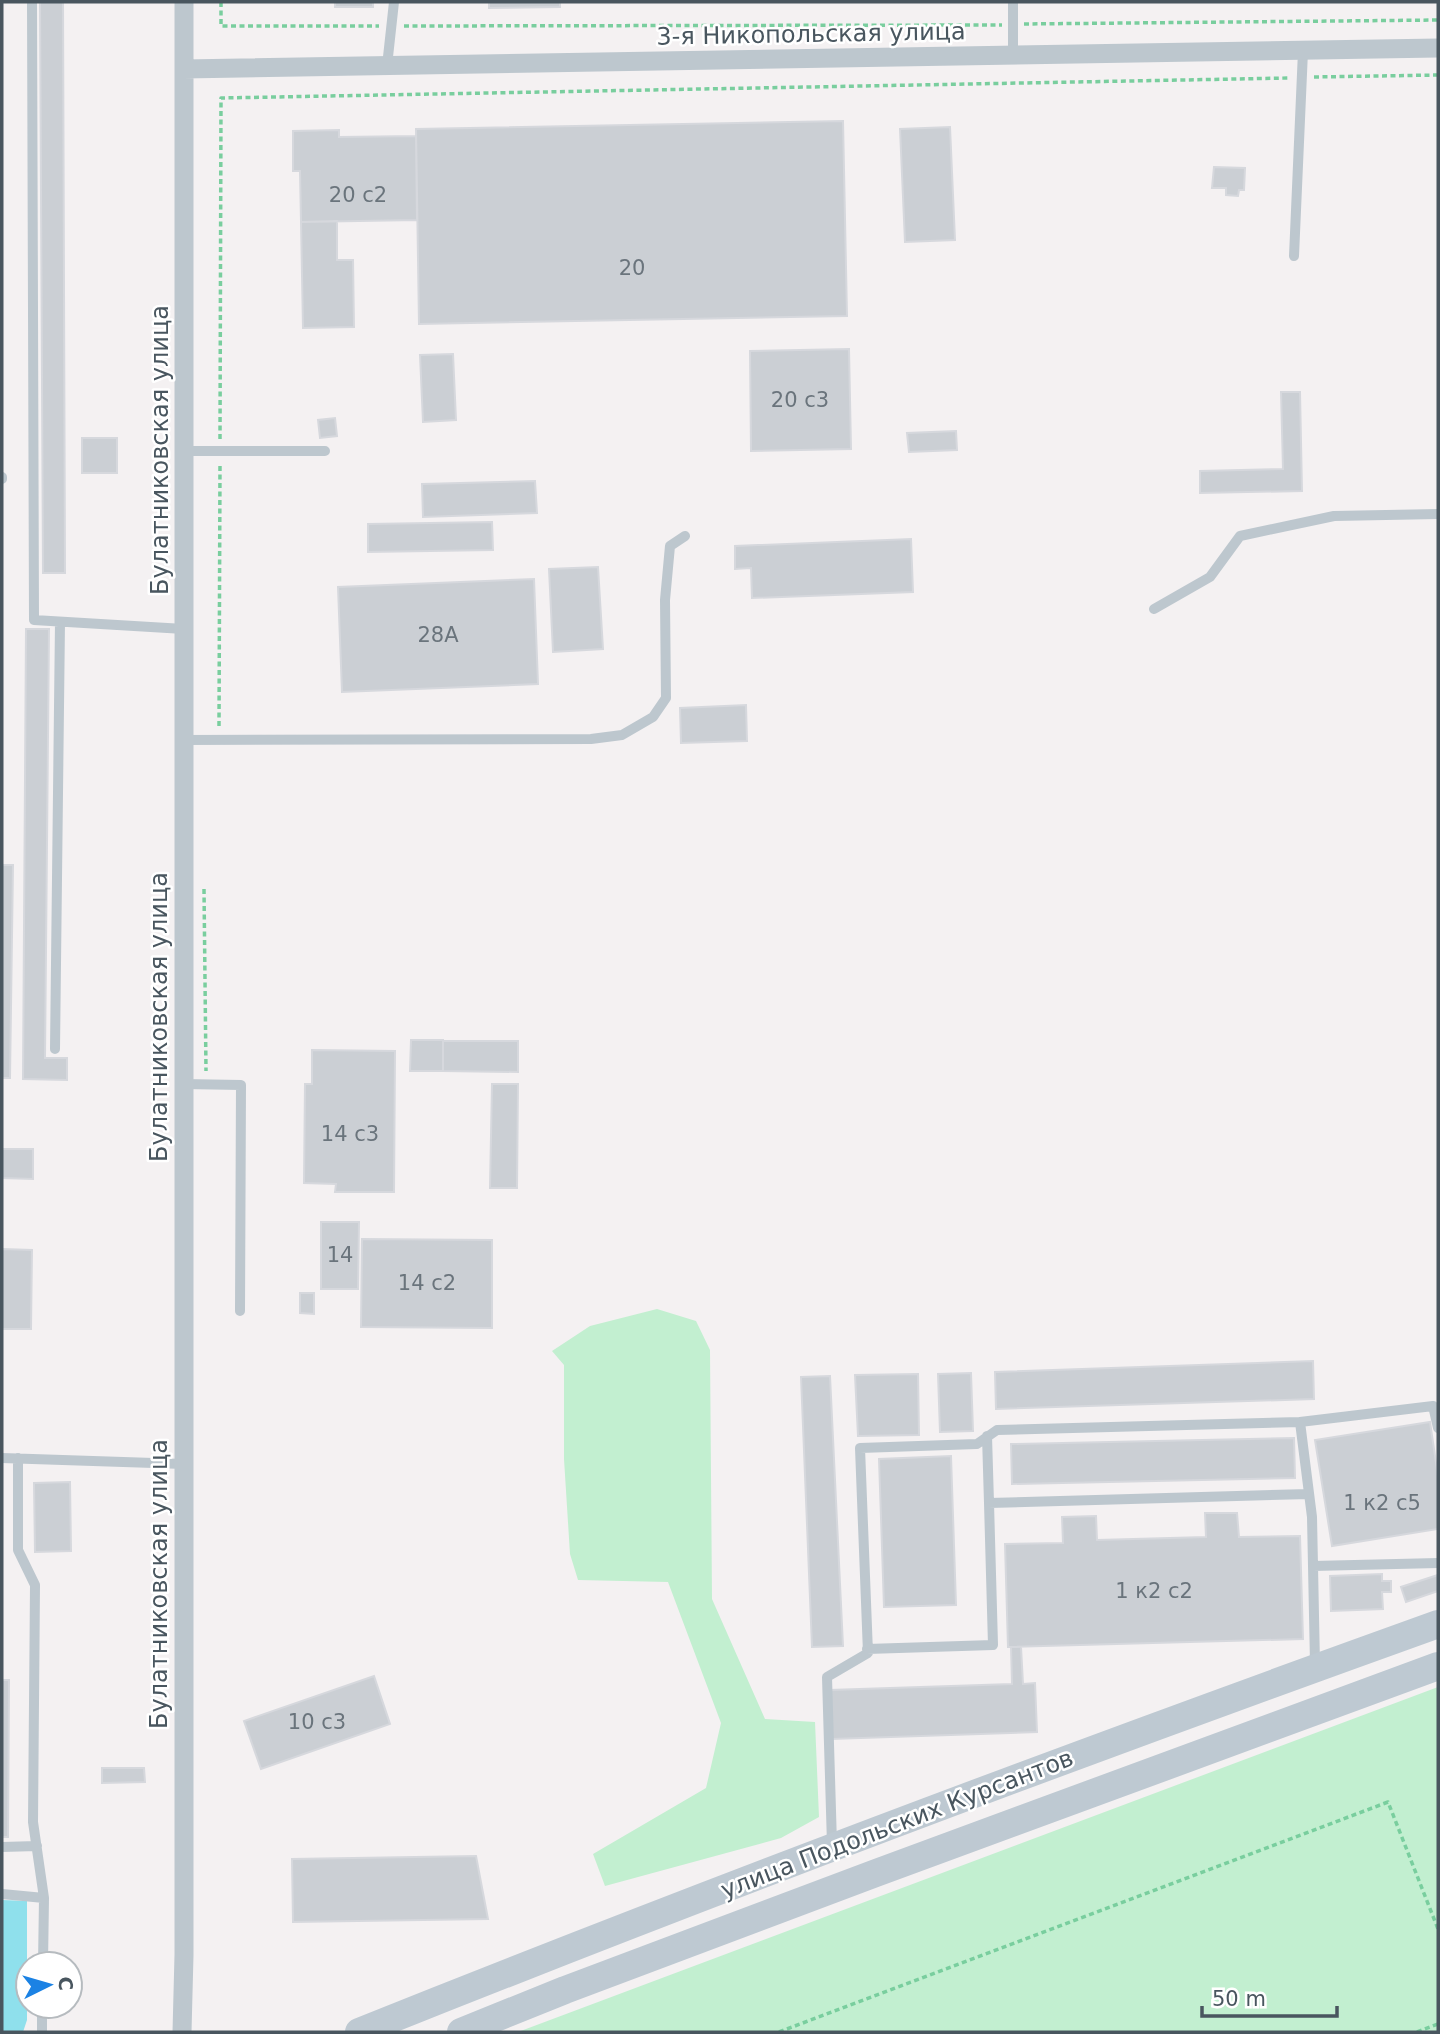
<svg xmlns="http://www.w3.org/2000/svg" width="1440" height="2034" font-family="'DejaVu Sans',sans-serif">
  <rect width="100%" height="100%" fill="#f4f1f2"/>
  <!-- green -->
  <path fill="#c2efd0" d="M657 1309 696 1321 710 1350 712 1599 765 1719 815 1722 819 1817 781 1838 605 1886 593 1854 706 1788 721 1723 668 1582 578 1580 570 1554 564 1459V1365L552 1351 590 1326Z
    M1438 1687V2032H518Z"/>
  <!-- water -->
  <path fill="#8fe0ec" d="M2 1900 27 1901V2020L23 2032H2Z"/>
  <!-- building -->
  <path fill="#cbcfd4" stroke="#d6d8dd" stroke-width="2" d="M40 2H63L65 573H43Z
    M335 2H373V7H335Z
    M489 2H560V7L489 8Z
    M843 121 847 316 419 324 416 129Z
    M950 127 955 240 905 242 900 129Z
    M339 130V137L416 136 417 220 301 222 300 171H293V131Z
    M1214 167 1245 168 1244 190H1239L1238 196 1226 195V188H1212Z
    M337 221V260H353L354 327 303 328 301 222Z
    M849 349 851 449 751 451 750 351Z
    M453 354 456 420 423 422 420 355Z
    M1281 392H1300L1302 491 1200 493V471L1283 469Z
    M335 418 337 436 320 438 318 420Z
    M956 431 957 450 909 452 907 433Z
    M82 438H117V473H82Z
    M535 481 537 513 423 517 422 484Z
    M492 522 493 550 368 552V524Z
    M911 539 913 592 752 598 751 568 735 569V546Z
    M598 567 603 649 553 652 549 569Z
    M534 579 538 684 342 692 338 587Z
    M26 629H49L45 1058H67V1080L23 1079Z
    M746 705 747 741 681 743 680 708Z
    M2 865H13L10 1078H2Z
    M411 1040H443V1071H410Z
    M443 1041H518V1072L443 1071Z
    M312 1050 395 1051 394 1192H335L336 1184 304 1183 305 1084H312Z
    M492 1084H518L517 1188H490Z
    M2 1149H33V1179L2 1178Z
    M321 1222H359L358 1289H321Z
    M362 1239 492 1240V1328L361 1327Z
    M2 1249 32 1250 31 1329H2Z
    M300 1293H314V1314L300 1313Z
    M1313 1361 1314 1399 996 1409 995 1372Z
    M971 1373 973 1431 940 1432 938 1374Z
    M918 1374 919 1435 858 1436 855 1375Z
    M830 1376 843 1646 812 1647 801 1377Z
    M1430 1422 1438 1476V1529L1332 1546 1315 1440Z
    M1294 1438 1295 1478 1012 1484 1011 1444Z
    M951 1456 956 1605 884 1607 879 1459Z
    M70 1482 71 1551 35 1552 34 1483Z
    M1205 1513H1237L1239 1537 1300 1536 1303 1639 1008 1647 1005 1544 1063 1543 1062 1517 1096 1516 1097 1540 1206 1537Z
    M1382 1574V1581H1391V1592H1382L1383 1609 1331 1611 1330 1576Z
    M1438 1575V1591L1406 1602 1401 1587Z
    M1011 1647H1021L1023 1684 1035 1683 1037 1732 832 1739 830 1690 1012 1684Z
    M374 1676 390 1724 261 1769 244 1721Z
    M2 1680H9L8 1837H2Z
    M102 1768H144L145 1782 102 1783Z
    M476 1856 488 1919 293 1922 292 1859Z"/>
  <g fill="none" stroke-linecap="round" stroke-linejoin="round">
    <!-- path -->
    <path stroke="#79ce9e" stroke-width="3.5" stroke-dasharray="5 3.5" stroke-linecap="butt" d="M221 2V26H379
      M1024 24 1438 20
      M404 26 1002 25
      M1314 77 1438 75
      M220 439 221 98 1289 78
      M219 726 220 465
      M204 889 206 1071
      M779 2032 1388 1802 1438 1929
      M1417 2032 1438 2024"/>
    <!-- lane -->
    <path stroke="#bdc7ce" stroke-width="10" d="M32 2 34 620 184 629
      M1013 2V55
      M387 66 394 2
      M1294 256 1303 51
      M184 451H325
      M2 477V479
      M1154 609 1210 577 1240 536 1334 516 1438 514
      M184 740 591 739 622 735 653 717 666 698 665 600 670 546 685 536
      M55 1049 60 622
      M184 1084 241 1085 240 1311
      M1300 1422 1433 1406 1438 1428
      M987 1436 989 1503
      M2 1458 184 1464
      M18 1458V1550L35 1585 33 1822 44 1898 43 1964
      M1313 1566 1438 1563
      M867 1649 993 1645 989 1503 1309 1494
      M832 1844 827 1677 868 1653 860 1448 977 1444 997 1430 1300 1422 1312 1517 1315 1664
      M2 1847 37 1846
      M2 1894 44 1898
      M42 2032V2006"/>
    <!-- street -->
    <path stroke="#bdc7ce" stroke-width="19" d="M184 69 1438 48
      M182 2032 184 1955V2"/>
    <!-- secondary -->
    <path stroke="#bec9d2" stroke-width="28" d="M359 2032C716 1889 1076 1754 1438 1624
      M461 2032 565 1990 876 1873 1438 1666"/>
  </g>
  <g text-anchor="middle" stroke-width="5" stroke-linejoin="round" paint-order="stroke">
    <!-- number labels -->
    <g font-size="21" fill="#6a747c">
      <text x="358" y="202">20 с2</text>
      <text x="632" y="275">20</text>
      <text x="800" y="407">20 с3</text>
      <text x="438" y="642">28А</text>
      <text x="350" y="1141">14 с3</text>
      <text x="340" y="1262">14</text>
      <text x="427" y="1290">14 с2</text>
      <text x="1382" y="1510">1 к2 с5</text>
      <text x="1154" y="1598">1 к2 с2</text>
      <text x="317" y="1729">10 с3</text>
    </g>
    <!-- street labels -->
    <g font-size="24" fill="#49565f" stroke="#fff">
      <text transform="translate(811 34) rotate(-1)" y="8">3-я Никопольская улица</text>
      <text transform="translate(160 450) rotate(-90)" y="8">Булатниковская улица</text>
      <text transform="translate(159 1017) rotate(-90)" y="8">Булатниковская улица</text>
      <text transform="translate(159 1584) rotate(-90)" y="8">Булатниковская улица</text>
      <text transform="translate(897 1824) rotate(-21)" y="8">улица Подольских Курсантов</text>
    </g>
  </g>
  <!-- border -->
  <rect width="1440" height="2034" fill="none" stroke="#49565f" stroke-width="7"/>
  <!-- north arrow -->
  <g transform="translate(49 1985) rotate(85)"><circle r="33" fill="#ffffff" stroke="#b6bbbf" stroke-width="2"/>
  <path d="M0-5L12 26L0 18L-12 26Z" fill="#1b82e4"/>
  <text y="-10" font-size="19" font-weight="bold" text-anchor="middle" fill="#49565f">С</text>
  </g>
  <!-- scale -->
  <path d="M1202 2006v10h135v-10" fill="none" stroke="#49565f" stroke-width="3.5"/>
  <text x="1212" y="2006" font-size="21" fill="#49565f" stroke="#ffffff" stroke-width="5" paint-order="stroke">50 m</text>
</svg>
